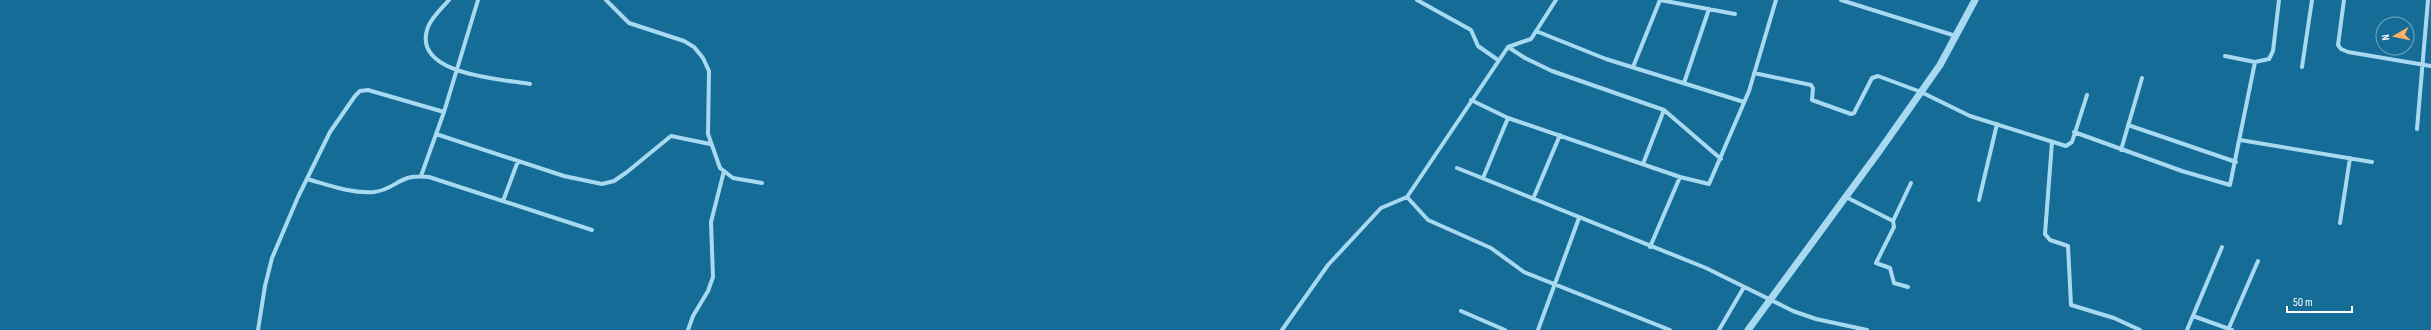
<svg xmlns="http://www.w3.org/2000/svg" width="2431" height="330" font-family="'Sofia Sans Condensed',sans-serif">
  <rect width="100%" height="100%" fill="#156c96"/>
  <g fill="none" stroke-linecap="round" stroke-linejoin="round">
    <!-- minor -->
    <path stroke="#a7daf1" stroke-width="4" d="M449 0C442 8 432 17 428 27 410 75 502 79 530 84
      M606 0 629 23 684 41 694 47 703 58 709 71 708 134 720 168 733 178 762 183
      M1417 0 1471 30 1478 46 1498 60
      M1660 0 1735 14
      M1841 0 1956 36
      M2344 0 2338 45 2341 49 2348 52 2431 66
      M1536 31 1606 59 1744 102
      M1508 47 1525 58 1552 71 1664 110 1721 159
      M2225 56 2255 62 2269 59 2273 51 2279 0
      M1633 67 1660 0
      M2302 67 2312 0
      M1754 73 1811 85 1813 88 1812 100 1851 114 1854 113 1872 78 1878 76 1921 92 1970 116 2066 146 2072 142 2087 95
      M1684 83 1709 9
      M1471 100 1508 118 1680 177 1709 184 1749 91 1776 0
      M2128 125 2236 162
      M2417 129 2428 0
      M2074 132 2182 171 2230 185 2255 62
      M436 134 564 176 602 184 614 181 627 172 671 136 710 144
      M2240 140 2372 162
      M2052 142 2045 234 2050 240 2068 246 2071 305 2114 318 2140 330
      M2121 150 2142 78
      M1643 164 1664 110
      M1457 168 1706 268 1793 311 1816 319 1867 330
      M421 176 444 112 478 0
      M1483 178 1508 118
      M307 179C328 185 352 194 374 192 398 189 398 173 429 177L592 230
      M1407 197 1428 220 1491 248 1524 272 1670 330
      M1846 197 1893 221 1894 227 1876 263 1890 268 1894 283 1908 287
      M1533 199 1560 135
      M1979 200 1997 124
      M503 201 518 161
      M1893 221 1911 183
      M2340 223 2350 158
      M1650 247 1680 177
      M1461 311 1505 330
      M2193 316 2232 330
      M258 330 265 286 272 258 298 197 330 132 355 96 360 91 368 90 444 112
      M688 330 693 316 708 291 713 277 711 222 724 171
      M1282 330 1328 265 1381 208 1407 197 1508 47 1531 39 1556 0
      M1538 330 1579 218
      M1719 330 1744 287
      M2187 330 2222 247
      M2228 330 2258 261"/>
    <!-- tertiary -->
    <path stroke="#a7daf1" stroke-width="7" d="M1748 330 1878 153 1940 65 1975 0"/>
  </g>
  <!-- north arrow -->
  <g transform="translate(2395 36) rotate(261)"><circle r="19" fill="#156c96" stroke="#73a7c0"/>
  <path d="M0-3L7 15L0 10L-7 15Z" fill="#ffaf67"/>
  <text y="-6" font-size="11" font-weight="bold" text-anchor="middle" fill="#ffffff">N</text>
  </g>
  <!-- scale -->
  <path d="M2287 306v6h65v-6" fill="none" stroke="#ffffff" stroke-width="2"/>
  <text x="2293" y="306" font-size="12" fill="#ffffff" stroke="#156c96" stroke-width="3" paint-order="stroke">50 m</text>
</svg>
